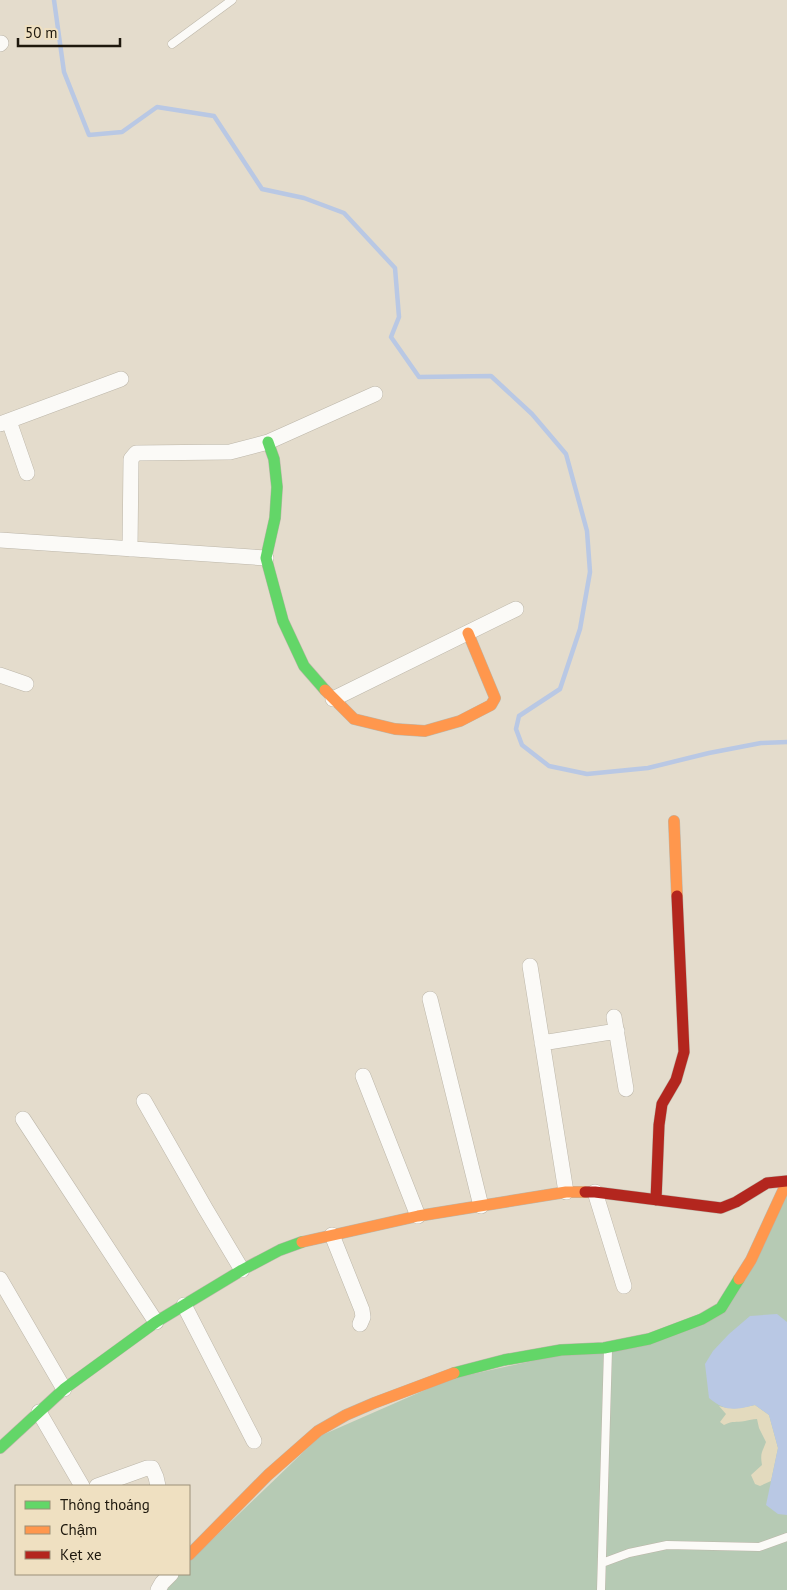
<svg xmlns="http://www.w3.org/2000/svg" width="787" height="1590" font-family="'PT Sans',sans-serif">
  <rect width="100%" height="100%" fill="#e4dccc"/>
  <!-- green -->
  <path fill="#b6cab4" d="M787 1194V1590H164L178 1574H189V1562L320 1436 450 1379 705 1323Z"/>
  <!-- sand -->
  <path fill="#e3dabe" d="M755 1405 769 1415 778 1448 771 1481 760 1486 755 1484 751 1475 762 1465C760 1453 762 1453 766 1442L759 1428 757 1419C752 1419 750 1420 745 1421 735 1423 734 1420 724 1425L720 1422 726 1414 719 1406C732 1410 742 1408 755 1405Z"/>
  <!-- water -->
  <path fill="#b9c8e4" d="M777 1314 787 1322V1515L778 1514 766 1505 778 1448 769 1415 755 1405C734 1410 726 1412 709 1398L705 1364 713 1351 729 1334 750 1316Z"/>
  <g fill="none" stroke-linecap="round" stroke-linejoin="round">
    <!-- stream -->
    <path stroke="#b9c8e4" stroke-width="4.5" d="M54 0 64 72 89 135 122 132 157 107 214 116 262 189 304 198 344 213 395 268 399 317 391 337 419 377 491 376 532 414 566 454 587 531 590 572 580 629 560 689 519 716 516 729 522 745 549 766 587 774 648 768 709 753 761 743 787 742"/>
    <defs>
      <path id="lane" d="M172 44 232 0
        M602 1563 629 1553 667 1545 759 1547 787 1537
        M601 1590 608 1350"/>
      <path id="street" d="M0 44 1 43
        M9 421 27 473
        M0 424 121 379
        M0 540 266 558
        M130 549 131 459 136 453 230 452 268 442 375 394
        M0 675 26 684
        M333 699 516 609
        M530 966 566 1192
        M430 999 481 1206
        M614 1017 626 1089
        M542 1043 617 1031
        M363 1076 418 1216
        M144 1101 205 1208 242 1270
        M23 1119 156 1322
        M595 1192 624 1286
        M332 1235 362 1310 363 1317 360 1324
        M0 1279 64 1389
        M184 1305 254 1441
        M39 1412 82 1486
        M97 1486 147 1468H152L156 1477 158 1486
        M158 1590 162 1583 171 1574"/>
      <path id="fast" d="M268 442 274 459 277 487 275 518 266 558 283 621 304 666 325 690
        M454 1373 504 1360 561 1350 604 1348 649 1339 702 1319 721 1308 739 1279
        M0 1448 64 1389 156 1322 242 1270 280 1250 302 1242"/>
      <path id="slow" d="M325 690 354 719 395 729 425 731 460 721 491 705 495 698 468 633
        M674 821 677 896
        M302 1242 418 1216 566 1192H585
        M739 1279 751 1260 787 1182
        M189 1555 268 1475 318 1431 346 1415 374 1403 454 1373"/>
      <path id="jam" d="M585 1192H595L721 1208 736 1202 767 1183 787 1181
        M656 1200 659 1125 662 1104 676 1080 684 1052 677 896"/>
    </defs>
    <!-- lane casing -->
    <use href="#lane" stroke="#bcb6a9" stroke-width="9"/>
    <!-- street casing -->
    <use href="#street" stroke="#bcb6a9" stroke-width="16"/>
    <!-- fast casing -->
    <use href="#fast" stroke="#bcb6a9" stroke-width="12"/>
    <!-- slow casing -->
    <use href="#slow" stroke="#bcb6a9" stroke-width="12"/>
    <!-- jam casing -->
    <use href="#jam" stroke="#bcb6a9" stroke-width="12"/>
    <!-- lane -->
    <use href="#lane" stroke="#fbfaf7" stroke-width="8"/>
    <!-- street -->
    <use href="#street" stroke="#fbfaf7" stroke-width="15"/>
    <!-- fast -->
    <use href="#fast" stroke="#63d668" stroke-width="11"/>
    <!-- slow -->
    <use href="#slow" stroke="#ff974d" stroke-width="11"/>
    <!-- jam -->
    <use href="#jam" stroke="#b3261e" stroke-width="11"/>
  </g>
  <!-- legend -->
  <rect x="15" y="1485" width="175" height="90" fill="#efe0c1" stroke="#9b9079"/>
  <rect x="25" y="1501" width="25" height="8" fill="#63d668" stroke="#9b9079"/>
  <text x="60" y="1510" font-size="15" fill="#1e180d">Thông thoáng</text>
  <rect x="25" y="1526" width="25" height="8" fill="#ff974d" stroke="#9b9079"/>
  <text x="60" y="1535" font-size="15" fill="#1e180d">Chậm</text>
  <rect x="25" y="1551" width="25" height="8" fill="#b3261e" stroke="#9b9079"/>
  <text x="60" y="1560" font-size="15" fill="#1e180d">Kẹt xe</text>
  <!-- scale -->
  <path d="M18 38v8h102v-8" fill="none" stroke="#1e180d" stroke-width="2.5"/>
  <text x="25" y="38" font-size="15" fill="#1e180d" stroke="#efe0c1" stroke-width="4" paint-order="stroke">50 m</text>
</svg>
